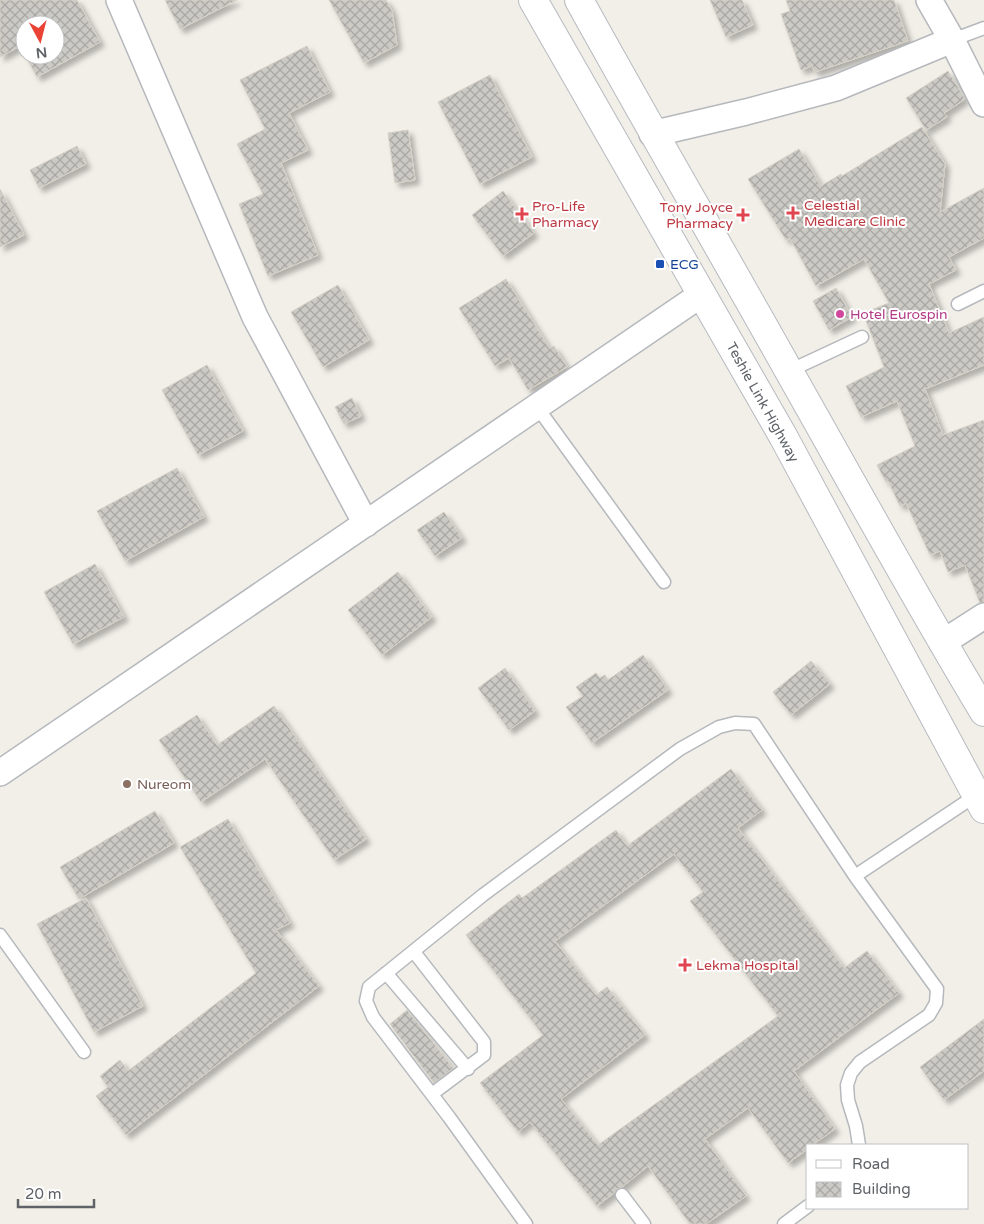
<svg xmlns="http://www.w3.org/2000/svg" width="984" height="1224" font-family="'Varela Round',sans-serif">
  <defs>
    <pattern id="building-cross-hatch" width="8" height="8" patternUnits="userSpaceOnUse" patternTransform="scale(1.25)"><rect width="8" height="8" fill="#cccac5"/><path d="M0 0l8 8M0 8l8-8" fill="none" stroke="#a9a8a4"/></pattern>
    <filter id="shadow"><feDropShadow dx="4.5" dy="4.5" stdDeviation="2.5" flood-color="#0004"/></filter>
  </defs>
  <rect width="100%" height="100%" fill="#f1efe8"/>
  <!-- building -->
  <path fill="url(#building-cross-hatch)" stroke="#d6d1c6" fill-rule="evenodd" filter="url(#shadow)" d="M0 0H77L100 42 37 77 25 55H55V25H25V55L20 46 0 57Z
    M165 0H237L180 29Z
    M329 0H386L392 11 397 45 364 63Z
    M710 0H742L753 25 726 37Z
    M786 0H894L908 41 815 72 812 66 801 70 781 14 790 11Z
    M307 46 330 92 289 113 308 150 281 163 318 255 268 276 239 204 263 194 237 144 265 129 240 80Z
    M948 71 965 99 944 113 947 117 926 130 906 98Z
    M490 75 532 157 480 184 438 102Z
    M922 127 945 164 940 212 984 188V238L949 257 956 270 929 284 949 333 984 317V365L925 389 943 435 984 420V602L980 603 965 565 948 572 940 551 930 555 906 503 900 506 888 481 886 482 877 465 915 446 897 401 861 417 846 386 884 367 863 313 889 303 864 259 816 286 790 238 786 240 748 179 799 149 821 186 841 174 842 176Z
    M408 130 415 180 395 183 388 133Z
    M77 146 86 164 39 188 30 170Z
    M0 189 24 235 0 247Z
    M503 191 534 233 503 256 472 215Z
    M506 279 550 349 554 346 567 367 528 390 509 358 495 366 459 308Z
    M338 285 369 340 323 367 291 312Z
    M836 288 852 317 829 330 813 301Z
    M207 365 243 431 198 455 162 390Z
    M352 398 361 416 344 424 335 407Z
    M177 468 204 517 125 561 97 511Z
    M444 512 462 538 435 556 417 530Z
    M95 564 124 617 73 644 44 592Z
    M398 572 432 617 382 655 348 610Z
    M643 655 668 690 592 743 566 707 583 696 576 687 596 673 600 678 605 675 608 680Z
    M811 661 830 684 791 715 773 692Z
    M505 668 535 711 509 730 478 688Z
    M274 706 366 839 334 860 265 759 201 802 159 740 197 715 217 745Z
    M731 769 762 810 738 828 844 968 867 951 899 993 794 1071 835 1129 812 1145H808V1149L788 1163 748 1108 705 1139 746 1196 706 1224H690L648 1166 622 1187 617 1189 614 1193 597 1206 530 1122 518 1132 480 1083 543 1035 466 935 519 894 522 898 616 830 627 846ZM674 854 703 892 690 901 778 1016 598 1145 561 1099 645 1035 607 987 596 995 555 941Z
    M155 811 174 843 79 899 60 867Z
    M228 819 290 923 276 930 319 986 126 1135 96 1096 108 1087 100 1076 120 1060 128 1071 256 973 180 847Z
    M86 898 143 1006 94 1032 37 924Z
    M407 1010 453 1068 434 1083 390 1024Z
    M984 1019V1071L944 1100 920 1067Z"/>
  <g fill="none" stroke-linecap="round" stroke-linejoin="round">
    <defs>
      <path id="service" d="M952 40 984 28
        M958 304 984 291
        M789 371 862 337
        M537 407 664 582
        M855 876 978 794
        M0 935 84 1052
        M414 952 484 1042V1055L432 1094
        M386 973 468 1069
        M622 1195 644 1224
        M526 1224 449 1117 373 1017 366 1001 369 987 483 895 680 749 719 727 735 723 754 724 855 876 937 989 936 1003 929 1015 860 1062 851 1073 847 1085 848 1100 856 1126 859 1145
        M784 1224 808 1206"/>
      <path id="minor" d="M119 0 255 317 366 524
        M929 0 952 40 984 104
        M652 134 746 112 836 88 952 40
        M942 643 984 616
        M0 773 702 294"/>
      <path id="secondary" d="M533 0 783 436 984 809
        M579 0C648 125 720 248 790 373 854 486 917 601 984 712"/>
    </defs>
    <!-- service casing -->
    <use href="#service" stroke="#b5b8bc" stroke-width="15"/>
    <!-- minor casing -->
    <use href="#minor" stroke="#b5b8bc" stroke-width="28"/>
    <!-- secondary casing -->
    <use href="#secondary" stroke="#b6babf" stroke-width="30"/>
    <!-- service -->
    <use href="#service" stroke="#fff" stroke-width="12"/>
    <!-- minor -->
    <use href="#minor" stroke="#fff" stroke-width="25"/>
    <!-- secondary -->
    <use href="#secondary" stroke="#fff" stroke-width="28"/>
  </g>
  <!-- markers -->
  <g fill="#e0444e" stroke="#fff" stroke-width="2">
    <path d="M790.5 205.5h5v5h5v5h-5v5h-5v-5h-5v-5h5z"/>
    <path d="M519.5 206.5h5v5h5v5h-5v5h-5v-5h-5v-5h5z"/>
    <path d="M740.5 207.5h5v5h5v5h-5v5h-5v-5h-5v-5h5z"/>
    <path d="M682.5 957.5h5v5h5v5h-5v5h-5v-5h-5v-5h5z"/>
  </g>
  <rect fill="#1a4fb4" stroke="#fff" stroke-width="2" x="655" y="259" width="10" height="10" rx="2.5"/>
  <circle fill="#d1479c" stroke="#fff" stroke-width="2" cx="840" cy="314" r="5"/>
  <circle fill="#8d6e63" stroke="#fff" stroke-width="2" cx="127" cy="784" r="5"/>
  <g text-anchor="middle" stroke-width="4" stroke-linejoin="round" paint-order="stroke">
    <!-- health labels -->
    <g font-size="14" fill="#be3a42" stroke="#fff" text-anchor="start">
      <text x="804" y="210">Celestial<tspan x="804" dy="16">Medicare Clinic</tspan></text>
      <text x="532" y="211">Pro-Life<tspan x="532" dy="16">Pharmacy</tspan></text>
      <text x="733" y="212" text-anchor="end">Tony Joyce<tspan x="733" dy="16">Pharmacy</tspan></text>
      <text x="696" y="970">Lekma Hospital</text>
    </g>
    <!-- transit labels -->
    <g font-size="14" fill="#164399" stroke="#fff" text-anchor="start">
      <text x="670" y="269">ECG</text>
    </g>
    <!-- hotel labels -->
    <g font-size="14" fill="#b23c85" stroke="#fff" text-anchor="start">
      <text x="850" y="319">Hotel Eurospin</text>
    </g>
    <!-- street labels -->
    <g font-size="14" fill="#5f6368" stroke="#fff">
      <text transform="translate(763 402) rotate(61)" y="5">Teshie Link Highway</text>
    </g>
    <!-- education labels -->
    <g font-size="14" fill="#785e54" stroke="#fff" text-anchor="start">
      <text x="137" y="789">Nureom</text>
    </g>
  </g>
  <!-- legend -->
  <rect x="806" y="1144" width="162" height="65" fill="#ffffff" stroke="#bfc1c3"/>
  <rect x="816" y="1160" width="25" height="8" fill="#ffffff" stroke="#bfc1c3"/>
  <text x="852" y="1169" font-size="15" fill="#5f6368">Road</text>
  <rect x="816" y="1182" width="25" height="15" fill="url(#building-cross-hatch)" stroke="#bfc1c3"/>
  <text x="852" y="1194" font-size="15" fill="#5f6368">Building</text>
  <!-- north arrow -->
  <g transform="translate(40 40) rotate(173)"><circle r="24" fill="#ffffff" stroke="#bfc1c3"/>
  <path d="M0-4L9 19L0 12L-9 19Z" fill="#ea4335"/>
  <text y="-8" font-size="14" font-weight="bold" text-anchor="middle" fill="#5f6368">N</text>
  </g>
  <!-- scale -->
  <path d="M18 1199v8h76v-8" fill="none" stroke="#5f6368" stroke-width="2.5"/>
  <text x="25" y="1199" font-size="15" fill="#5f6368" stroke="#ffffff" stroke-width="4" paint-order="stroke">20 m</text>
</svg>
